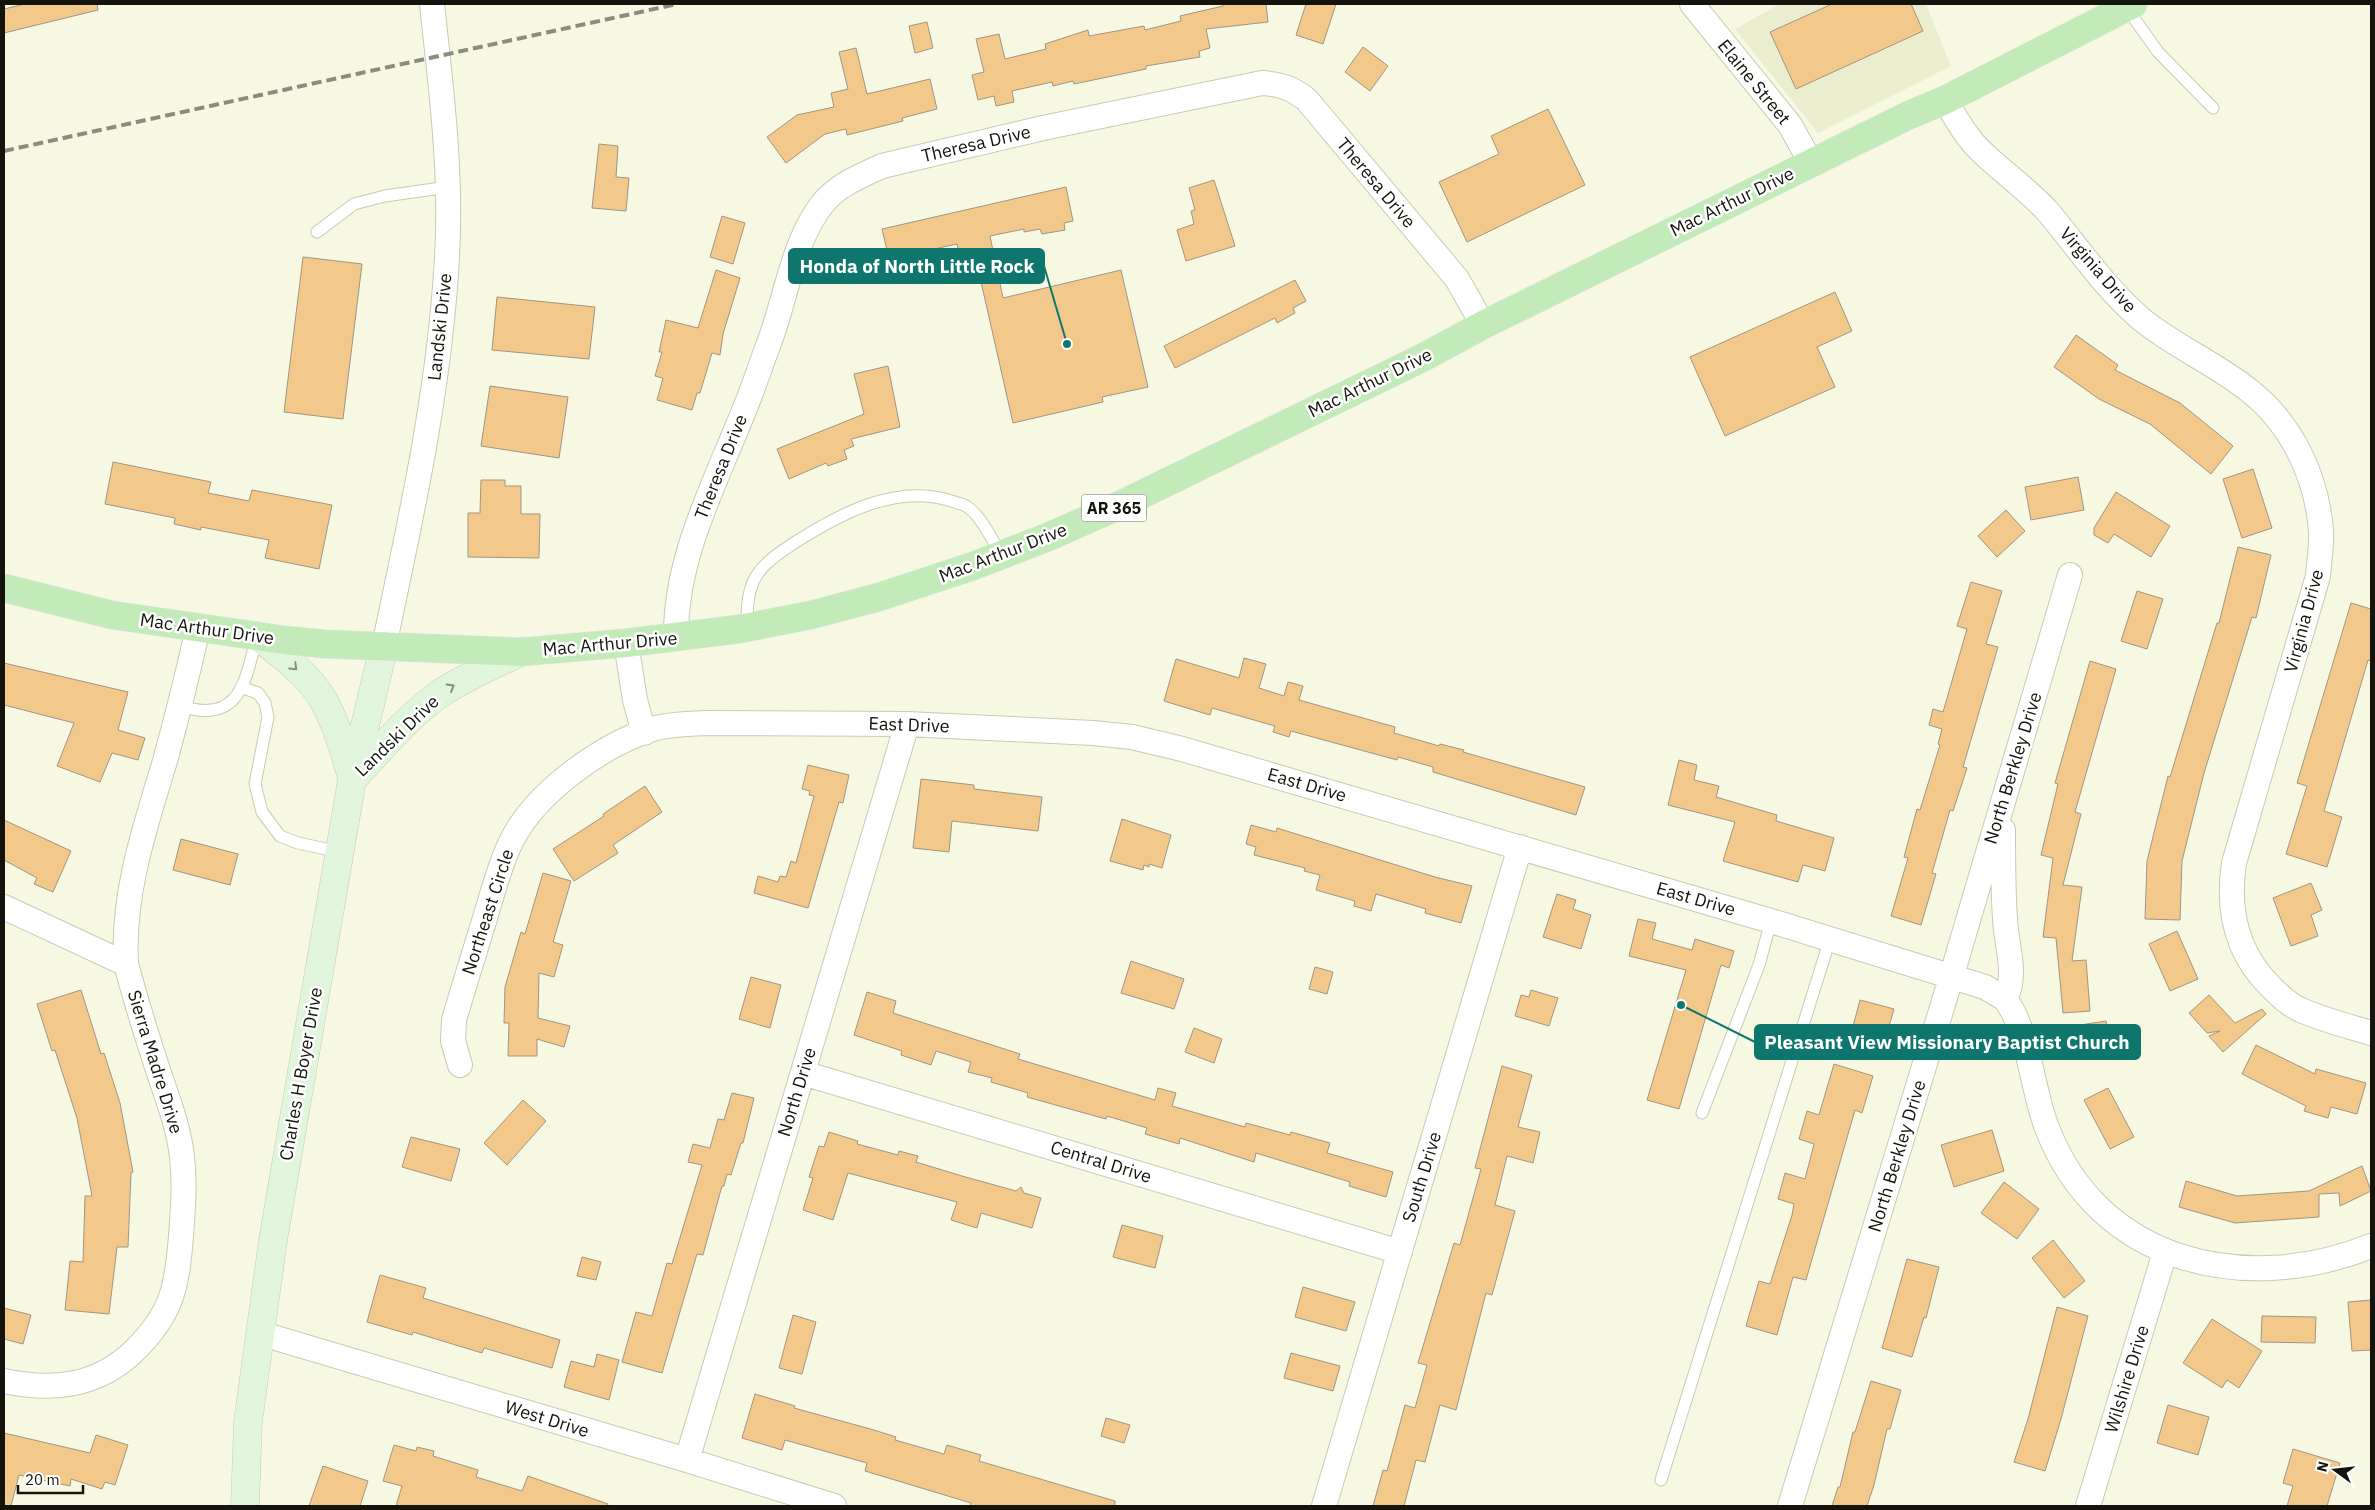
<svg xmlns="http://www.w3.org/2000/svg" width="2375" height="1510" font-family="'IBM Plex Sans',sans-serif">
  <rect width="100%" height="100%" fill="#f7f8e2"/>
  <!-- built -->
  <path fill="#ebedcf" d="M1780 4H1926L1951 66 1818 133 1735 29Z"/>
  <!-- building -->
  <path fill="#f2c98b" stroke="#a19583" d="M25 4H97L98 10 4 33V9Z
    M1223 4H1266L1268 22 1206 29 1210 48 1199 51 1200 57 1146 66V69L1074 84 1073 81 1053 86 1052 82 1012 91 1014 102 996 106 994 96 978 100 972 75 984 72 976 39 999 34 1005 59 1046 49 1045 44 1088 30 1089 36 1144 26 1145 30 1181 21 1180 16 1223 6Z
    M1306 4H1336L1323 44 1296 35Z
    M1832 4H1911L1923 31 1796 89 1770 32Z
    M927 22 933 48 915 53 909 26Z
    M1363 47 1388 66 1370 91 1345 72Z
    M856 48 867 94 930 79 937 109 902 118 903 121 847 135 846 129 825 134 786 163 767 137 797 115 834 107 831 93 848 89 839 52Z
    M1548 109 1585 185 1467 242 1439 182 1499 154 1491 136Z
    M599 144 618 146 616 177 629 178 626 211 592 208Z
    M1214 180 1235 246 1186 261 1177 230 1194 224 1191 211 1195 210 1189 188Z
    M1066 187 1073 221 1064 223 1065 230 1042 234 1040 229 1024 232V229L990 236 1003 298 1121 270 1148 387 1102 397 1103 402 1013 423 979 273 964 276 957 244 889 259 882 229Z
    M722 216 745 223 733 264 710 257Z
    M303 257 362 264 343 419 284 412Z
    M716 270 740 278 723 334 720 355 712 353 700 393H697L692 410 657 400 663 378 655 376 662 352H659L666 320 698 328Z
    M1295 280 1306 301 1293 308 1295 313 1277 323 1275 318 1175 368 1164 346Z
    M1835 292 1852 331 1817 347 1835 387 1725 436 1690 357Z
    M497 297 595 307 589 359 492 350Z
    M2076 335 2118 365 2115 370 2180 403 2233 446 2211 474 2150 424 2099 399 2054 367Z
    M888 366 900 427 851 439 854 446 844 450 847 459 828 466 826 463 789 479 777 449 864 414 854 374Z
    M490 386 568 397 559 458 481 446Z
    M113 462 211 482 208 493 249 501 252 490 332 505 319 569 265 558 269 540 201 527V530L174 524 175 518 105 504Z
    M2253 469 2272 528 2242 538 2223 479Z
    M2078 477 2084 510 2031 520 2025 487Z
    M481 480H505V486H521V514H540L539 558 468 557V513H480Z
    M2116 492 2170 526 2151 557 2114 534 2108 543 2094 535V528Z
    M2006 510 2025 531 1997 557 1978 536Z
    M2238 547 2271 555 2256 618 2252 617 2204 773 2182 861 2180 920 2145 919 2147 861 2168 776 2170 777 2217 623H2219Z
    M1971 582 2002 591 1986 644 1998 647 1963 767 1967 768 1953 811 1950 810 1932 873 1936 874 1921 925 1891 916 1908 858 1904 857 1917 809 1920 810 1940 745 1938 744 1942 729 1929 725 1933 709 1943 712 1967 629 1957 626Z
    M2137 591 2163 599 2147 649 2121 641Z
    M2351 603 2371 609V661L2368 660 2324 811 2342 817 2327 867 2286 854 2307 786 2297 783Z
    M1244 658 1266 664 1259 688 1284 696 1288 682 1303 686 1299 700 1395 727 1394 733 1439 746 1440 744 1464 750 1463 752 1585 787 1576 815 1433 772V767L1398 757 1397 760 1291 731 1289 737 1273 732 1275 726 1212 708 1210 715 1164 701 1176 659 1239 678Z
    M2090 661 2116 669 2075 812 2081 814 2063 885 2082 887 2072 961 2086 960 2090 1011 2063 1013 2056 938 2043 937 2053 858 2041 855 2058 784 2055 783Z
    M4 663 128 692 118 730 145 738 138 760 112 753 100 782 57 766 74 723 4 705Z
    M1679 760 1697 765 1694 780 1719 786 1716 797 1777 815 1776 821 1834 838 1825 871 1803 865 1798 882 1723 861 1735 822 1668 805Z
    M808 765 849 775 843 803 839 802 808 908 754 893 758 876 778 882 780 876 786 877 791 861 796 863 814 796 809 795 810 791 802 789Z
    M921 779 974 785V789L1042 797 1038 831 952 821 949 852 913 848Z
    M645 786 662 812 613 845 618 853 574 881 553 849 604 816 603 814Z
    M1122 819 1171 835 1162 868 1149 864V867L1144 865 1143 870 1110 861Z
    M4 820 71 851 53 892 34 884 37 878 4 860Z
    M1251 825 1276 832 1277 828 1435 877 1472 886 1461 923 1425 913 1426 909 1376 894 1371 911 1354 906 1355 901 1316 890 1320 875 1304 871 1305 868 1254 855 1256 847 1246 844Z
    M181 839 238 854 230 885 173 870Z
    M543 873 571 881 553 942 563 945 554 977 539 973 538 1018 570 1026 564 1047 537 1039V1056H508L509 1023H504L505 987 521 932 525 934Z
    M2311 883 2322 910 2311 915 2318 936 2291 946 2273 898Z
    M1557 894 1576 900 1573 909 1591 915 1581 949 1543 937Z
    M1638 919 1656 923 1652 939 1692 950 1695 939 1734 951 1729 968 1721 965 1679 1109 1647 1100 1686 970 1629 956Z
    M2177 931 2198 979 2170 991 2149 944Z
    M1131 961 1184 979 1174 1009 1121 993Z
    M1315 967 1333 972 1327 994 1309 989Z
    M751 977 781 985 770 1028 739 1019Z
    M81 990 101 1054 104 1053 120 1103 133 1172 131 1173 128 1247H117L109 1314 65 1310 70 1261 83 1262 85 1196H92L77 1118 55 1050 52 1051 37 1004Z
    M1531 990 1558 998 1549 1026 1515 1016 1521 995 1529 997Z
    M867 992 896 1001 893 1013 1020 1054 1018 1059 1155 1100 1158 1088 1176 1093 1172 1106 1245 1127 1246 1123 1290 1135 1291 1132 1330 1143 1327 1153 1393 1172 1386 1197 1349 1186 1350 1182 1256 1153 1254 1162 1180 1138 1179 1144 1145 1134 1147 1128 1107 1116 1106 1119 1077 1111 1027 1097 1028 1093 991 1082 992 1078 968 1072 971 1062 936 1051 931 1065 901 1055 902 1051 854 1035Z
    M2209 995 2235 1023 2262 1009 2266 1014 2223 1052 2209 1036 2220 1031 2207 1033 2189 1013Z
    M1860 1000 1894 1009 1884 1044 1851 1034Z
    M2106 1021 2111 1050 2085 1055 2080 1025Z
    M1194 1028 1222 1039 1214 1063 1185 1052Z
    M2256 1045 2315 1074 2316 1069 2366 1083 2357 1114 2331 1107 2328 1118 2304 1111 2306 1106 2242 1074Z
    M1834 1064 1873 1076 1862 1113 1855 1110 1806 1280 1793 1277 1777 1335 1746 1326 1759 1281 1770 1284 1792 1215 1794 1204 1778 1199 1785 1173 1805 1179 1814 1144 1799 1139 1807 1111 1819 1115Z
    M1502 1066 1532 1075 1518 1127 1540 1132 1533 1163 1507 1156 1495 1205 1515 1211 1492 1295 1486 1293 1456 1410 1440 1405 1425 1462 1416 1460 1404 1506H1373L1383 1470 1387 1471 1405 1405 1415 1408 1427 1365 1418 1363 1454 1243 1460 1245 1481 1169 1475 1168Z
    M2108 1088 2134 1137 2110 1149 2084 1100Z
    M732 1093 754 1098 743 1143H741L731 1175 727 1174 724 1186H722L703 1255 697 1254 662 1373 622 1362 636 1312 652 1316 667 1263 672 1264 702 1165 688 1162 693 1144 710 1148 718 1119 724 1120Z
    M523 1100 546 1121 507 1165 484 1143Z
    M1992 1130 2004 1171 1954 1187 1941 1145Z
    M829 1132 858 1141 857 1144 898 1155 899 1151 918 1156 916 1162 962 1176 1016 1191 1021 1187 1024 1193 1041 1198 1032 1228 981 1213 977 1228 951 1220 957 1202 848 1173 833 1220 803 1210 813 1178 809 1177 819 1146 824 1147Z
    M411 1137 460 1149 451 1181 402 1167Z
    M2362 1166 2371 1191 2340 1206 2339 1193 2319 1194V1217L2235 1223 2179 1207 2186 1181 2237 1196 2309 1191Z
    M2004 1182 2039 1209 2017 1239 1981 1213Z
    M1122 1225 1163 1236 1155 1268 1113 1257Z
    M2053 1240 2085 1281 2064 1298 2032 1258Z
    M582 1257 601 1262 596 1280 577 1276Z
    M1907 1259 1939 1267 1926 1318 1924 1317 1912 1357 1882 1348Z
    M380 1275 426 1288 423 1298 560 1340 552 1368 484 1348 482 1353 413 1332 412 1335 367 1322Z
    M1303 1287 1355 1302 1346 1331 1295 1317Z
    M2371 1300V1350L2352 1351 2348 1302Z
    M2057 1307 2088 1316 2061 1419 2045 1471 2014 1462 2028 1419Z
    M4 1308 31 1315 23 1344 4 1339Z
    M793 1315 816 1322 802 1374 779 1368Z
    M2262 1316 2316 1317 2315 1343 2261 1342Z
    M2212 1319 2262 1351 2239 1388 2227 1380 2222 1388 2183 1363Z
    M1291 1353 1340 1366 1333 1391 1284 1378Z
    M597 1354 619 1360 609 1400 564 1387 571 1361 594 1367Z
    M1871 1381 1901 1390 1890 1429H1887L1874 1485 1867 1506H1832L1838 1487H1840L1853 1432H1855Z
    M755 1394 795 1406 794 1408 874 1430 896 1437 895 1440 944 1454 947 1445 981 1455 979 1461 1115 1501V1506H970L971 1503 865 1471 867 1463 785 1440 782 1450 742 1438Z
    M2168 1405 2209 1417 2198 1455 2157 1443Z
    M1106 1418 1130 1425 1124 1443 1101 1436Z
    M4 1433 90 1453 96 1435 128 1445 115 1485 105 1482 102 1489 71 1479 70 1486 19 1475 11 1506H4Z
    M394 1445 416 1451 417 1447 434 1451 433 1456 478 1470 476 1477 522 1491 528 1476 608 1504 607 1506H396L402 1486 383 1481Z
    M2293 1449 2340 1463 2327 1506H2287L2293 1486 2283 1483Z
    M323 1466 368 1481 360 1506H309Z"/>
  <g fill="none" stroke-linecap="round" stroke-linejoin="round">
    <defs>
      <path id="lane" d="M2126 7 2158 52 2213 108
        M317 232 354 204 385 196 448 187
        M747 627C747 611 747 597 753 582 761 564 779 553 794 543 838 515 894 484 948 500 953 502 961 503 966 506 980 514 993 541 1001 555
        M243 688 258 693 265 703 268 717 255 784 262 812 280 836 298 843 340 852
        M180 706C241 725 245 681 257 636
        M1702 1113 1759 965 1771 921
        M1661 1480 1830 939"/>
      <path id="street" d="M1692 4 1790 125 1811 163
        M1945 100C1954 115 1962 130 1974 144 1997 169 2026 187 2049 213 2079 249 2105 288 2141 319 2175 347 2217 364 2251 392 2293 426 2317 478 2321 531 2322 546 2319 561 2318 576L2234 863C2227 910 2236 953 2271 987 2280 996 2289 1005 2301 1010 2323 1020 2348 1026 2371 1033
        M676 638C675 562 710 494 738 425 750 398 759 370 769 343 786 299 793 239 824 202 839 184 861 176 882 166L1043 128 1262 83C1280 84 1292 88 1307 100L1457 279 1483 325
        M626 643 635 700 644 733
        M384 646C411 518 440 388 447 257 452 172 441 88 432 4
        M2003 830C2003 859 2003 889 2005 919 2006 945 2018 975 2005 999 2029 1031 2032 1090 2047 1128 2099 1264 2246 1296 2371 1246
        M4 907 126 964
        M460 1065 453 1041 454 1020C465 982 477 945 488 908 495 885 501 861 512 840 536 792 604 743 656 728 672 724 688 724 705 723L907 724 1093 733 1132 737 1182 749 1771 921 1985 987 2005 999
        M803 1073 1400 1252
        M259 1333 687 1460 834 1506
        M4 1381C52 1391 97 1387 134 1351 172 1314 177 1288 181 1236 183 1210 185 1183 182 1157 179 1128 168 1100 159 1073 147 1037 136 1001 126 964 122 894 145 827 165 761 177 717 188 673 198 628
        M687 1460 907 724
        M1324 1506 1520 847
        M1790 1506 1951 978 2070 575
        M2088 1506 2165 1252"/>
      <path id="secondary" d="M257 636C281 654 309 675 324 701 337 725 345 752 352 778
        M353 779C381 749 407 717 441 693 465 677 494 665 520 652
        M245 1506 248 1422 273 1240 352 780 384 646"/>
      <path id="primary" d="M4 588 112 615 284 640 325 644 520 652 626 643 739 629 811 615 879 597 973 566 1048 537 1120 505 1424 357 1483 325 1909 115 1945 100 2133 4"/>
    </defs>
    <!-- lane casing -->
    <use href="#lane" stroke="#c9cab5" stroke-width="13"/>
    <!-- street casing -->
    <use href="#street" stroke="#c9cab5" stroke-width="26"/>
    <!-- secondary casing -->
    <use href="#secondary" stroke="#c9cab5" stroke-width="29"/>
    <!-- primary casing -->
    <use href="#primary" stroke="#e3e3e2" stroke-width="29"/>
    <!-- lane -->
    <use href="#lane" stroke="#fff" stroke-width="11"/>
    <!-- street -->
    <use href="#street" stroke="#fff" stroke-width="24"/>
    <!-- secondary -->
    <use href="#secondary" stroke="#e0f5dc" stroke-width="28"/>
    <!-- primary -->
    <use href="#primary" stroke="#c2ebb9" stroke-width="28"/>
    <!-- rail -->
    <path stroke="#8b8c7d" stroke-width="4" stroke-dasharray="10 5" stroke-linecap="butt" d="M4 151 677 4"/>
  </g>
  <!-- one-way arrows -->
  <defs><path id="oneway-chevron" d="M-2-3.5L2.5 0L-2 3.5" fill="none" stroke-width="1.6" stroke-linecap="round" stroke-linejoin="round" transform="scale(1.25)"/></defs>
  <g stroke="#84907f">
    <use href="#oneway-chevron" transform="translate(294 667) rotate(44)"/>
    <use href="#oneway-chevron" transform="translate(451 687) rotate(-30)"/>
  </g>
  <g text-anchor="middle" stroke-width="5" stroke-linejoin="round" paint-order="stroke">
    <!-- shield labels -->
    <rect fill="#fff" stroke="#5a5a56" stroke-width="1" x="1081.5" y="494.5" width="65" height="27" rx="4"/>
    <g font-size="16" font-weight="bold" fill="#14140d">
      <text x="1114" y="514">AR 365</text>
    </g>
    <!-- street labels -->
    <g font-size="18" fill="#14140d" stroke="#fff">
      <text transform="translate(1754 82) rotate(51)" y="6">Elaine Street</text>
      <text transform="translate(976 144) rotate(-13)" y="6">Theresa Drive</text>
      <text transform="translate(1376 183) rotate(50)" y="6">Theresa Drive</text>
      <text transform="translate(1732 202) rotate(-26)" y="6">Mac Arthur Drive</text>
      <text transform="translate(2098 270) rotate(49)" y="6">Virginia Drive</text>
      <text transform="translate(440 327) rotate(-84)" y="6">Landski Drive</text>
      <text transform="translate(1370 383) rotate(-26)" y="6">Mac Arthur Drive</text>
      <text transform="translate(721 467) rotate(-68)" y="6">Theresa Drive</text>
      <text transform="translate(1003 553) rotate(-21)" y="6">Mac Arthur Drive</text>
      <text transform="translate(2304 621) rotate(-75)" y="6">Virginia Drive</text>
      <text transform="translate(207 629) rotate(8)" y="6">Mac Arthur Drive</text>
      <text transform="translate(610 644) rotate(-5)" y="6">Mac Arthur Drive</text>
      <text transform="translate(909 725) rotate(2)" y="6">East Drive</text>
      <text transform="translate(397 736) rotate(-44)" y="6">Landski Drive</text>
      <text transform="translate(2013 768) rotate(-73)" y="6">North Berkley Drive</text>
      <text transform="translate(1307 785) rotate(16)" y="6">East Drive</text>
      <text transform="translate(1696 899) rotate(16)" y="6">East Drive</text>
      <text transform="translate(488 912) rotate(-72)" y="6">Northeast Circle</text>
      <text transform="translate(155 1062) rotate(73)" y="6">Sierra Madre Drive</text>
      <text transform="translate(301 1074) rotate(-80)" y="6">Charles H Boyer Drive</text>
      <text transform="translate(797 1092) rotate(-73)" y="6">North Drive</text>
      <text transform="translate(1897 1156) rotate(-73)" y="6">North Berkley Drive</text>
      <text transform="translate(1101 1162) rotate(17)" y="6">Central Drive</text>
      <text transform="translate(1422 1177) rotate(-73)" y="6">South Drive</text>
      <text transform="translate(2127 1379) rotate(-73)" y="6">Wilshire Drive</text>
      <text transform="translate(547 1419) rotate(17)" y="6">West Drive</text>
    </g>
  </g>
  <!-- callouts -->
  <path fill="none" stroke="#0f766e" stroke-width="2" d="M1067 344L1044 266M1681 1005L1755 1042"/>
  <g fill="#0f766e" stroke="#fff" stroke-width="2">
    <circle cx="1067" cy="344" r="5"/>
    <circle cx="1681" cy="1005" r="5"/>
  </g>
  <g fill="#0f766e" stroke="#0f766e" stroke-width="2">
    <rect x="789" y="249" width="255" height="34" rx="5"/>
    <rect x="1755" y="1025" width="385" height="34" rx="5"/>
  </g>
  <g font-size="19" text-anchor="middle" font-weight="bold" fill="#fff">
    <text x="917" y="273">Honda of North Little Rock</text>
    <text x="1947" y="1049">Pleasant View Missionary Baptist Church</text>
  </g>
  <!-- border -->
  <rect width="2375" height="1510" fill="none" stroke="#14140d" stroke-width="10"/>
  <!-- north arrow -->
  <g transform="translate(2335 1470) rotate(285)" stroke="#ffffff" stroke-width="4" paint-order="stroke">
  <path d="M0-4L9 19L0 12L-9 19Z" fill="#14140d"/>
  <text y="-8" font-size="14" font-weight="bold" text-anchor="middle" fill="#14140d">N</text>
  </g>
  <!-- scale -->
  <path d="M18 1485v8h65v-8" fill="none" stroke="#14140d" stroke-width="2.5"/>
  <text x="25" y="1485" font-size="15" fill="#14140d" stroke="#ffffff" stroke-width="4" paint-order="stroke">20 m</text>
</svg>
